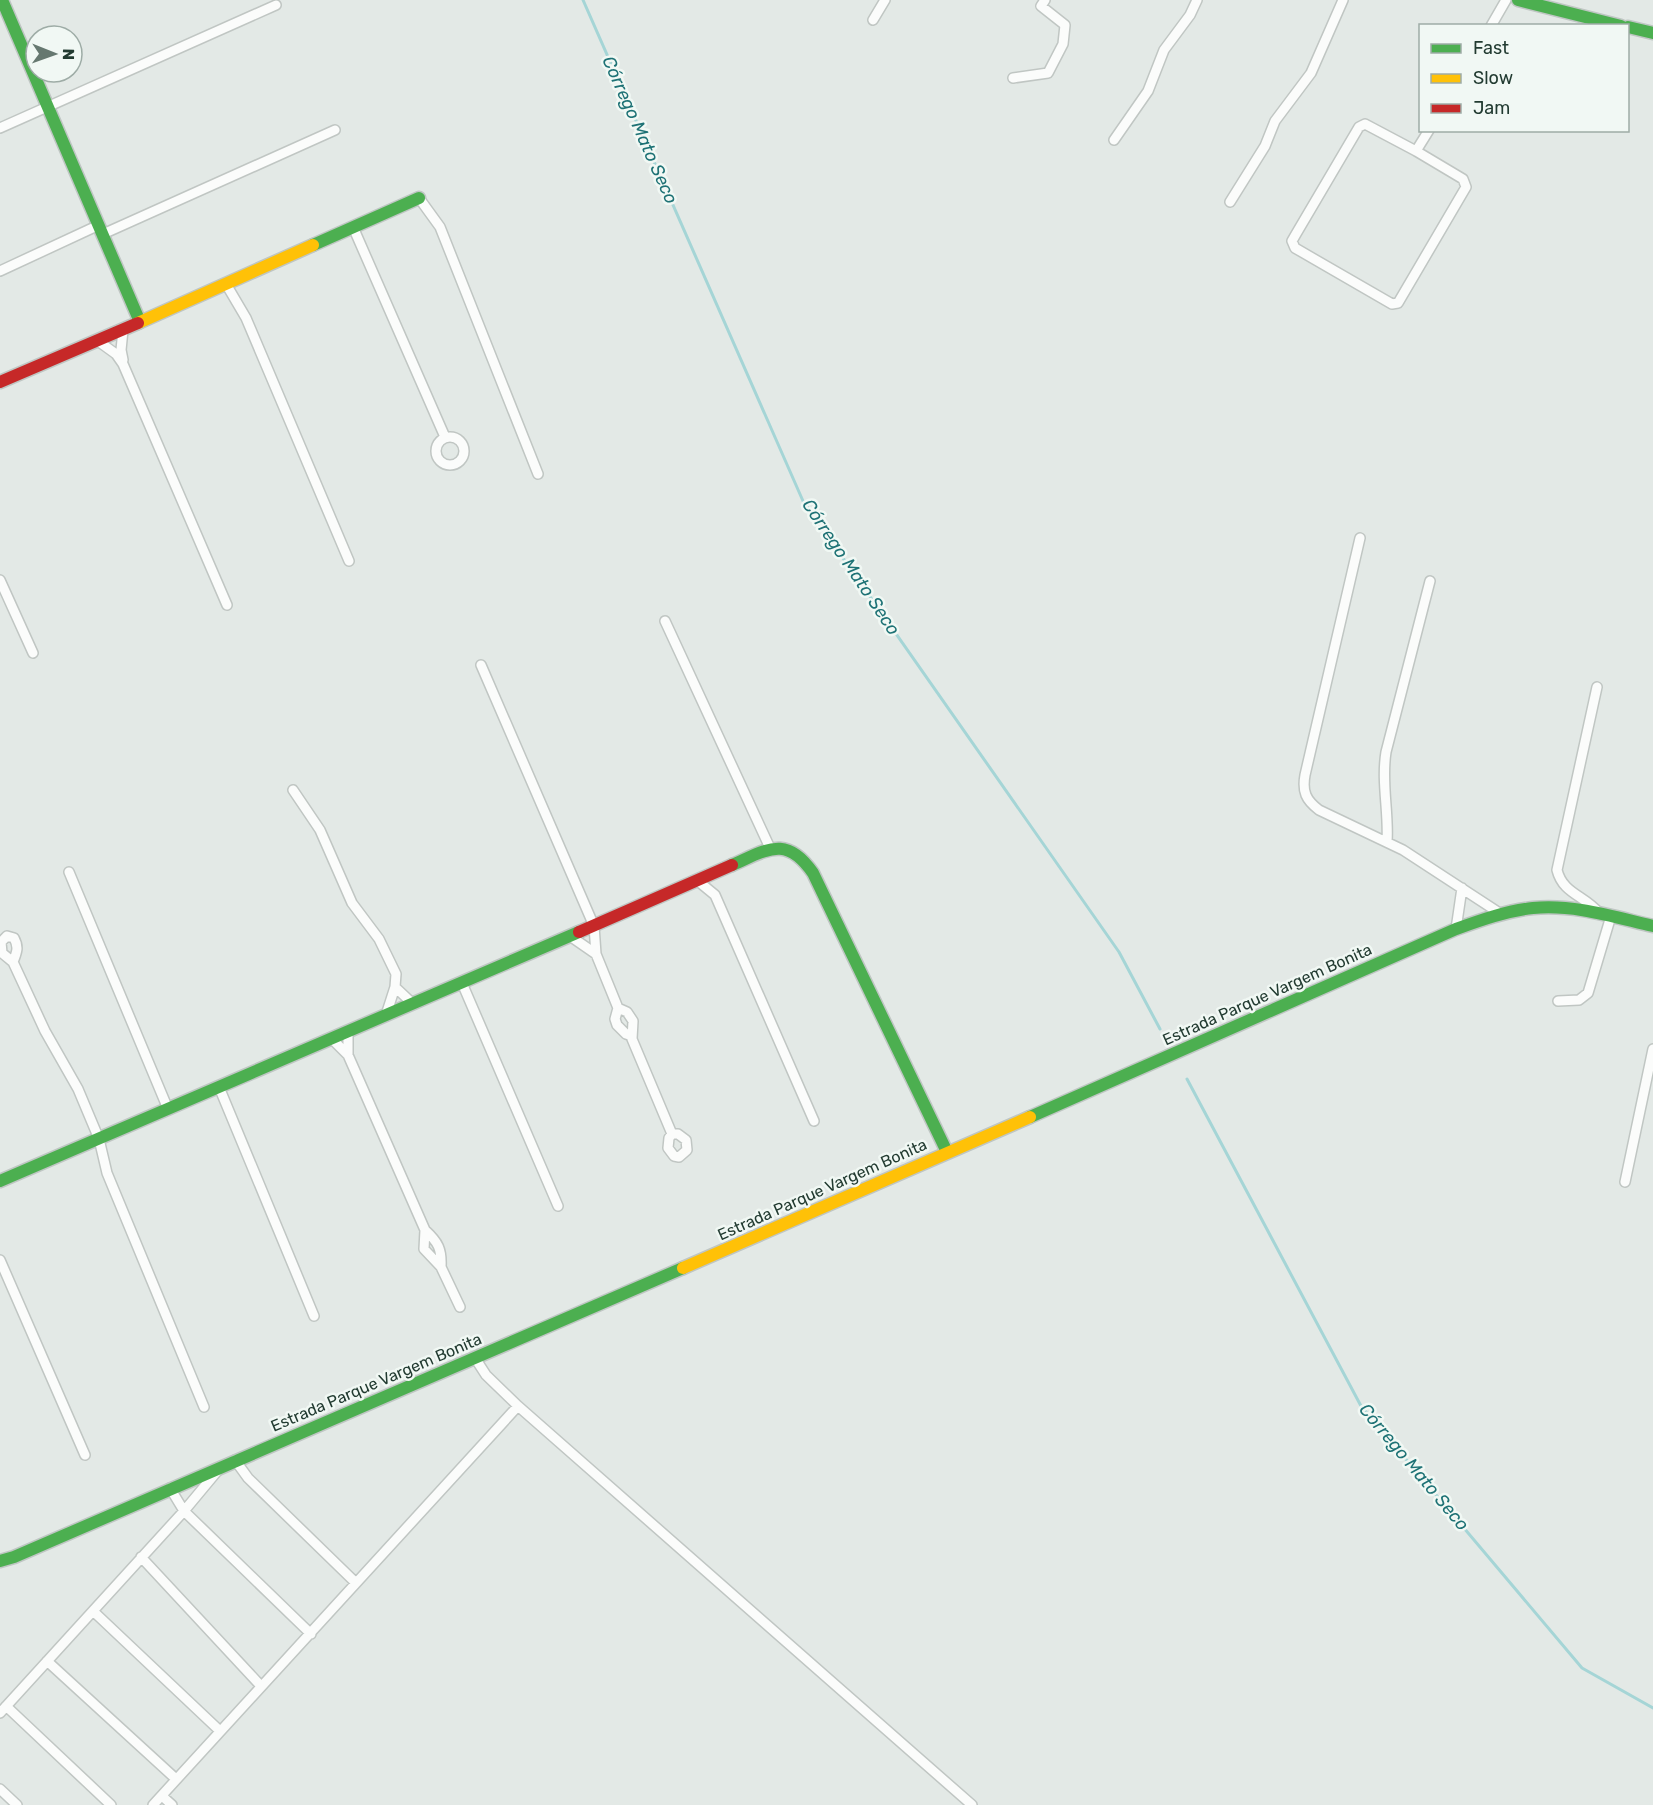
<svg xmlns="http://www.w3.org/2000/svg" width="1653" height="1805" font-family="Rubik,sans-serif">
  <rect width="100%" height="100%" fill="#e3e9e6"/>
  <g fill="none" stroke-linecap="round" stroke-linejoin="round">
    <!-- stream -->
    <path stroke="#a5d5d6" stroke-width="3" d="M583 0 803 501 1119 952 1160 1029
      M1187 1079 1361 1406 1582 1668 1653 1708"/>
    <defs>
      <path id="street" d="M873 20 885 0
        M1491 26 1506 0
        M1013 78 1048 73 1063 44 1065 25 1041 6 1045 0
        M0 128 276 5
        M1114 140 1148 91 1164 50 1190 15 1197 0
        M1416 151 1365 124 1359 127 1296 234 1292 241 1295 248 1392 304 1398 303 1466 187 1463 179 1416 151 1429 130
        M419 198 440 227 538 474
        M1230 202 1265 146 1275 121 1311 73 1343 0
        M353 227 445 437
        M103 234 335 130
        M0 271 99 225
        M226 284 246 318 349 561
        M98 341 116 354 123 364 227 605
        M123 360 121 350 123 330
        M436 451a14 14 0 1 1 28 0a14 14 0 1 1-28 0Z
        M1360 538 1305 775C1302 792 1306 800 1319 810L1403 850 1501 914
        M0 580 33 653
        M665 621 770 848
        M481 665 594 926 596 954 618 1008 615 1019 617 1025 626 1034 632 1036
        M1597 687 1557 870C1563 894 1584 895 1599 913
        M293 790 320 830 352 903 379 939 396 974 395 987 386 1015
        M1387 842C1389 812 1381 782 1386 752L1430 581
        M69 872 168 1109
        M698 881 715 895 814 1121
        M1456 929 1462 888
        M570 936 596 954
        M13 962 2 953 1 942 7 936 14 938C19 947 17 952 13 962L45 1031 78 1089 99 1139 107 1173 204 1407
        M462 983 558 1206
        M395 987 412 1003
        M1558 1001 1579 1000 1588 993 1611 916
        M618 1008 627 1012 633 1021 632 1039 672 1134
        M348 1032V1055L425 1230 424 1249 441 1267 460 1307
        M332 1039 348 1055
        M219 1087 314 1316
        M672 1134H678L686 1140 687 1150 679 1157 674 1156 668 1148 669 1138Z
        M1625 1182 1653 1049
        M425 1230C438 1242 442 1249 441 1267
        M0 1260 85 1455
        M475 1358 486 1375 518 1406 972 1805
        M235 1460 248 1478 356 1583
        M170 1488 184 1511 311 1634
        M141 1557 261 1686
        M93 1611 220 1731
        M47 1661 176 1779
        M6 1706 111 1805
        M0 1713 184 1511 219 1469
        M0 1789 17 1805
        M162 1796 172 1805
        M153 1805 518 1406"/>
      <path id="fast" d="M2 0 140 322
        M1518 0 1621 26
        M1628 27 1653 33
        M313 245 419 198
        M732 865C767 850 786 834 813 873L947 1152
        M1030 1117 1456 929C1481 920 1506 911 1533 908 1574 904 1614 917 1653 926
        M0 1181 579 932
        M0 1561 14 1557 683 1268"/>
      <path id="slow" d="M138 323 313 245
        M683 1268 1030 1117"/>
      <path id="jam" d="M0 382 138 323
        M579 932 732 865"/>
    </defs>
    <!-- street casing -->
    <use href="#street" stroke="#c0c6c3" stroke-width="12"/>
    <!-- fast casing -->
    <use href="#fast" stroke="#bfc6c3" stroke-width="15"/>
    <!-- slow casing -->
    <use href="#slow" stroke="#bfc6c3" stroke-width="15"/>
    <!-- jam casing -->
    <use href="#jam" stroke="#bfc6c3" stroke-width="15"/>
    <!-- street -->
    <use href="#street" stroke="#fbfcfb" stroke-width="9"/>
    <!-- fast -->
    <use href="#fast" stroke="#4caf50" stroke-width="12"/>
    <!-- slow -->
    <use href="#slow" stroke="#ffc107" stroke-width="12"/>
    <!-- jam -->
    <use href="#jam" stroke="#c62828" stroke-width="12"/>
  </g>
  <g text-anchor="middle" stroke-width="5" stroke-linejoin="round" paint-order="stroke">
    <!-- street labels -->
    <g font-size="16" fill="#223b31" stroke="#f1f8f4">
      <text transform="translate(1267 994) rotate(-24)" y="6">Estrada Parque Vargem Bonita</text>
      <text transform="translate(822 1189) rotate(-24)" y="6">Estrada Parque Vargem Bonita</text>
      <text transform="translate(376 1382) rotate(-23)" y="6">Estrada Parque Vargem Bonita</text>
    </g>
    <!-- water labels -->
    <g font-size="18" font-style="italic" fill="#1e7275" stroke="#f1f8f4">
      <text transform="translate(640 130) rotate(66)" y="6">Córrego Mato Seco</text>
      <text transform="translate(851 567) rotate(56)" y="6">Córrego Mato Seco</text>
      <text transform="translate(1414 1467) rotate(50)" y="6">Córrego Mato Seco</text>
    </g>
  </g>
  <!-- legend -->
  <rect x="1419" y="24" width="210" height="108" fill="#f1f8f4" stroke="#9eaca6" stroke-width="1.5"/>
  <rect x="1431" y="44" width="30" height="9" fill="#4caf50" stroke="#9eaca6" stroke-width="1.5"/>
  <text x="1473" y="54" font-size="18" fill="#223b31">Fast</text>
  <rect x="1431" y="74" width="30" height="9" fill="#ffc107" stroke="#9eaca6" stroke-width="1.5"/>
  <text x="1473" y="84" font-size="18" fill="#223b31">Slow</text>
  <rect x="1431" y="104" width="30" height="9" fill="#c62828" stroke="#9eaca6" stroke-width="1.5"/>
  <text x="1473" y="114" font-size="18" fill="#223b31">Jam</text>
  <!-- north arrow -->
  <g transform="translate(54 54) rotate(91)"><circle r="28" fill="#f1f8f4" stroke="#9eaca6" stroke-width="1.5"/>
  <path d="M0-4.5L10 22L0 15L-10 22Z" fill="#667870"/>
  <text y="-9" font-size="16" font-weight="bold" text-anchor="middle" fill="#223b31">N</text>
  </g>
</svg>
